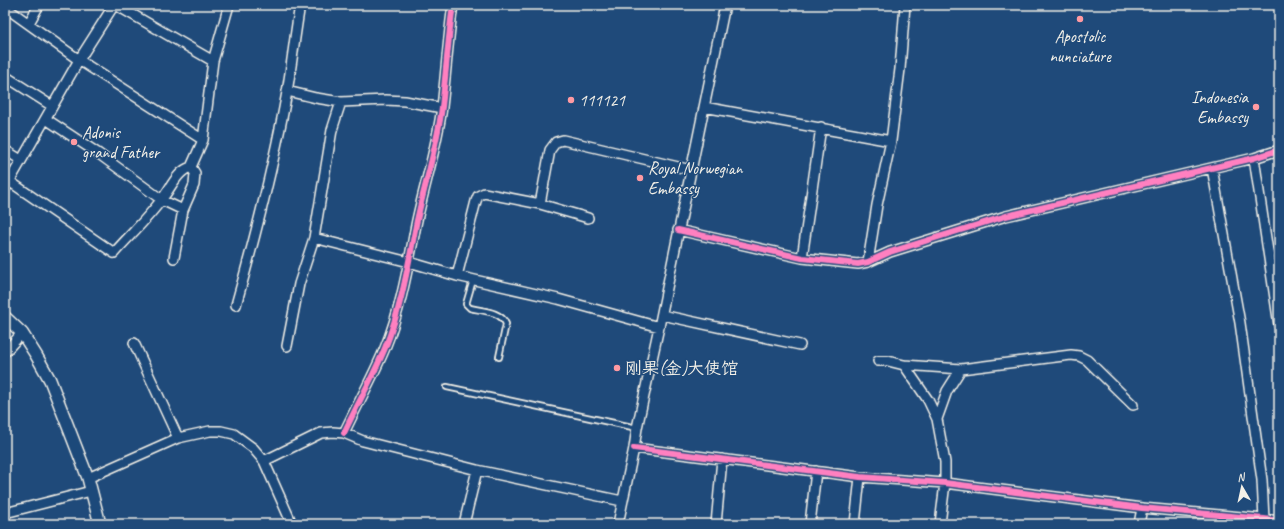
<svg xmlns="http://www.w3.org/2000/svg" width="1284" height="529" font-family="Caveat,'LXGW WenKai TC',sans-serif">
  <rect width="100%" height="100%" fill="#1f4a7a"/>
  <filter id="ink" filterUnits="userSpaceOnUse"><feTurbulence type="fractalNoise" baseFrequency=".025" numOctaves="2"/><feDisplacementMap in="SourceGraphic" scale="8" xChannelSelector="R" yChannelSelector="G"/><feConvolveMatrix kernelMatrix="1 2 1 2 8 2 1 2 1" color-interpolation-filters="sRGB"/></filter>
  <g filter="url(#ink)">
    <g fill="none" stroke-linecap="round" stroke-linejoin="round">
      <defs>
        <path id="service" d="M473 280 466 304 470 308C482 311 501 311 506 324L499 357
          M447 387 637 428"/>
        <path id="minor" d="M116 5 213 61
          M5 7 79 60 203 140
          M29 23 39 5
          M5 76 52 106
          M287 91 316 98 341 102 386 100 405 101 442 108
          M704 107 891 141 877 205 868 262
          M46 119 99 154 162 200 183 210
          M891 141 900 69 905 5
          M5 150 21 160
          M1254 158 1279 325
          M1212 168 1240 323 1262 480 1264 519
          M9 181 114 253C130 235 148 218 162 199 171 188 177 171 191 167L203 140 213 61 229 5
          M5 189 79 60 114 5
          M540 204 550 150 556 142 563 140 691 170
          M678 230 802 258 858 264 868 262 890 252 1006 216 1254 158 1279 150
          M314 238 409 262 457 276 558 299 659 327
          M174 258 183 210 194 185 195 173 191 167
          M802 258 821 127
          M457 276 476 201 478 196 484 193 540 204 588 218
          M236 305C256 234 274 164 287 92 292 63 295 34 300 5
          M662 315 800 345
          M134 343 178 438
          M287 346 299 284 314 238 332 130 341 102
          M5 352 22 333
          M878 361H888L904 365 961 369 1071 355 1079 356 1087 360 1133 405
          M904 365 928 400 937 419 945 462V483L940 524
          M937 419 947 391 961 369
          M344 433C357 405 373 377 385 348 401 309 408 266 416 225 424 186 437 147 442 107 446 73 448 39 453 5
          M634 448 860 477 945 483 1142 508 1264 519 1279 521
          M264 461 321 433 333 432 344 433 363 441 477 470 622 501
          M88 478 178 438 210 431H221L234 434 253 448 264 461 292 524
          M5 513 91 491
          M464 524 477 470
          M618 524 634 448 637 428 659 327 725 5
          M716 524 722 459
          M810 524 816 471
          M855 524 860 477
          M1139 524 1142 508"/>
        <path id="tertiary" d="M5 317 22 333 36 355 50 380 88 478 100 524"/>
      </defs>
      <!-- service casing -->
      <use href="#service" stroke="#f4f1e8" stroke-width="8"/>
      <!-- minor casing -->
      <use href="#minor" stroke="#f4f1e8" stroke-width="12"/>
      <!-- tertiary casing -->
      <use href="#tertiary" stroke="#f4f1e8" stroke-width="14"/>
      <!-- service -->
      <use href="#service" stroke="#1f4a7a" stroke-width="4.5"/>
      <!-- minor -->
      <use href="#minor" stroke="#1f4a7a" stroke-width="9"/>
      <!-- tertiary -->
      <use href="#tertiary" stroke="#1f4a7a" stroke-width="11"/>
      <defs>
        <path id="cycleway" d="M678 230 802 258 858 264 868 262 890 252 1006 216 1254 158 1279 150
          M344 433C357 405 373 377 385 348 401 309 408 266 416 225 424 186 437 147 442 107 446 73 448 39 453 5
          M634 448 860 477 945 483 1142 508 1264 519 1279 521"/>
      </defs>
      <!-- cycleway casing -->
      <use href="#cycleway" stroke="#1f4a7a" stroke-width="8"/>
      <!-- cycleway -->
      <use href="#cycleway" stroke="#ff80c0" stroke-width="6"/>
    </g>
  </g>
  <!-- markers -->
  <g fill="#ff9aa2" stroke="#1f4a7a" stroke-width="1.5">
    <circle cx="1080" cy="19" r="4"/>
    <circle cx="571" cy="100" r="4"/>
    <circle cx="1256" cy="107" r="4"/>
    <circle cx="74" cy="142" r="4"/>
    <circle cx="640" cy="178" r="4"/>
    <circle cx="617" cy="368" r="4"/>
  </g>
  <g text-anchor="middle" stroke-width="3" stroke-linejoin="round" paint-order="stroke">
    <!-- poi labels -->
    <g font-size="17" fill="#f4f1e8" stroke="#1f4a7a" text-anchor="start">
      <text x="1080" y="42" text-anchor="middle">Apostolic<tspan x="1080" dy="20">nunciature</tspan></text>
      <text x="1248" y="103" text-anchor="end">Indonesia<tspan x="1248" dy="20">Embassy</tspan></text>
      <text x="579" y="106">111121</text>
      <text x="82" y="138">Adonis<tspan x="82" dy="20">grand Father</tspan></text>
      <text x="648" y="174">Royal Norwegian<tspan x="648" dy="20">Embassy</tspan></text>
      <text x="625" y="374">刚果(金)大使馆</text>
    </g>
  </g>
  <!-- margin -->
  <rect width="1284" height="529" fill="none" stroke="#1f4a7a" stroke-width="20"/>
  <rect x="10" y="10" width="1264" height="509" fill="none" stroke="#f4f1e8" stroke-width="1.5" filter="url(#ink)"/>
  <!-- north arrow -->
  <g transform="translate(1242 487) rotate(351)" stroke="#1f4a7a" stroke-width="3" paint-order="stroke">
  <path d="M0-3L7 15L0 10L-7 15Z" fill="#f4f1e8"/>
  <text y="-6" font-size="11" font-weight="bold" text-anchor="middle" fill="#f4f1e8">N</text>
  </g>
</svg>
